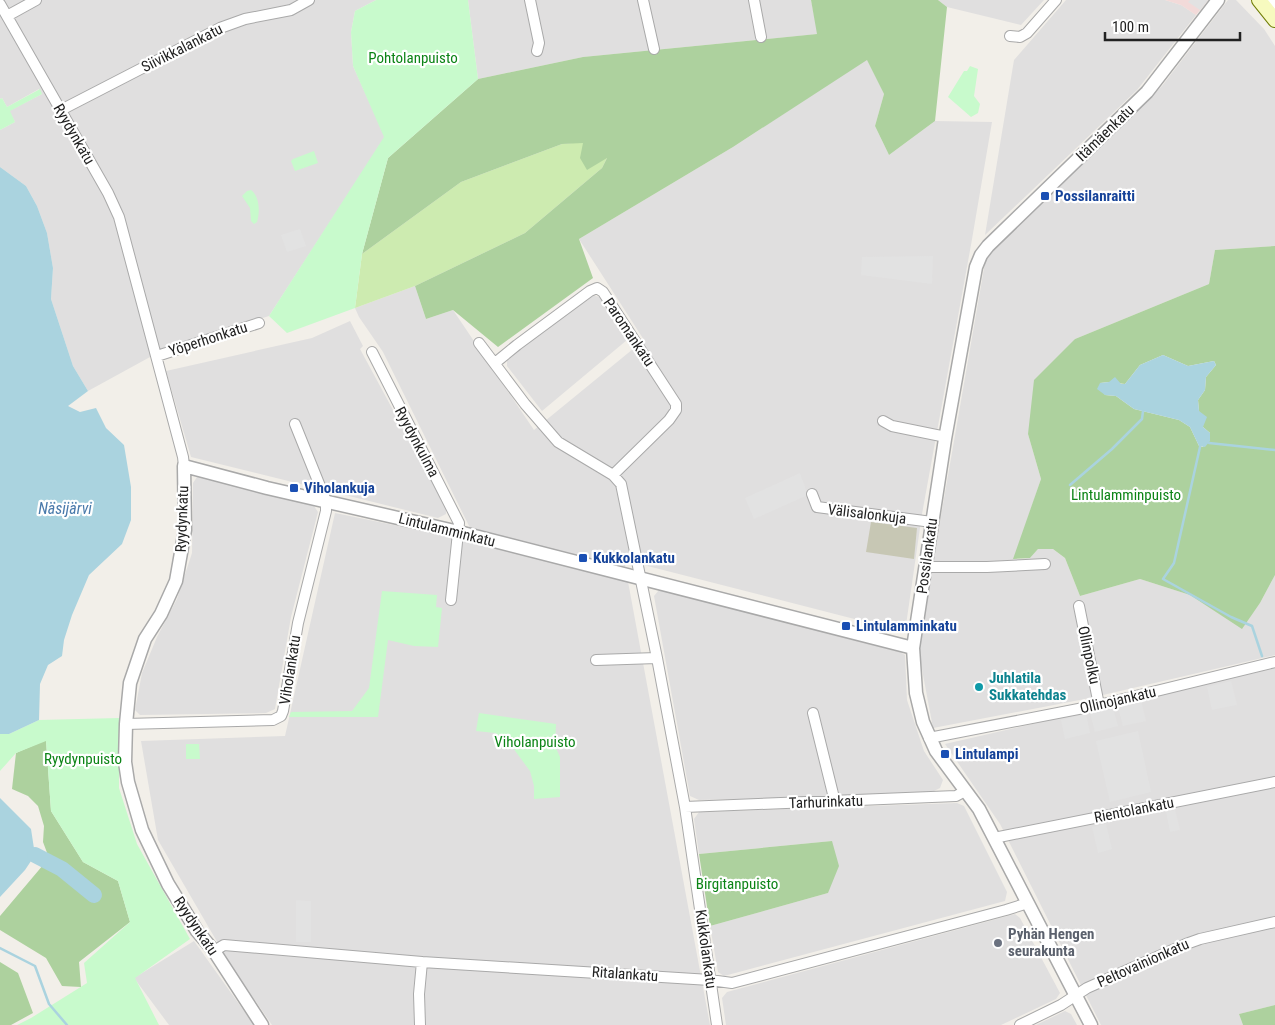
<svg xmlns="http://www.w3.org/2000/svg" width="1275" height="1025" font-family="'Roboto Condensed',sans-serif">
  <rect width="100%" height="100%" fill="#f2efe9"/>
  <!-- residential -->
  <path fill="#e0dfdf" d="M0 0H376L355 11 351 32 353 66 385 137 269 316 161 351 88 391 73 366 51 299 53 268 47 233 37 206 26 186 0 167V130L15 122 9 111 42 94 39 89 7 107 2 98 0 99Z
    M468 0H811L818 34 583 57 478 79Z
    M938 0H1044L1021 25 947 7Z
    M1066 0H1165L1181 5 1196 15 1137 90 985 235 1014 60Z
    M1228 0H1236L1264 29 1275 46V246L1215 250 1209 284 1075 339 1028 434 1041 479 1014 559 1030 558 1038 549H1053L1065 558 1080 596 1140 579 1190 595 1242 628 1260 603 1275 575V655L1090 698 933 728 918 648 986 257 1162 86Z
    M867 59 884 94 875 126 889 155 935 121 992 122 971 245 922 514 905 632 624 560 710 1025H272L230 964 158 840 141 741 285 736 335 513 477 542 383 352 359 317 355 308 415 286 426 319 453 310 534 430 644 340 579 239 733 147Z
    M591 295 600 297 627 340 542 411 507 366V358Z
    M350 321 363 346 360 349 446 508V514L438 518 191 457 166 371 312 338Z
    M204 476 314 506 318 512 291 617 275 709 266 713 140 715 135 710 142 673 157 637 177 599 192 553 193 483 197 477Z
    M659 590 900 652 905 655 907 700 924 751 943 780 940 788 932 792 812 798 699 800 690 796 654 596Z
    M1275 668V1005L1239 1014 1243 1025H1101L1000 824 945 744Z
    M957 803 964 806 1007 892 1005 901 724 976 718 972 710 926 828 893 832 841 699 854 694 819 699 812Z
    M1015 914 1020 918 1060 993 1056 999 1001 1025H726L722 998 727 992Z
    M194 941 254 1025H169L134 978Z
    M1065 1011 1071 1014 1077 1025H1036Z"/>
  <!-- commercial -->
  <path fill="#f2dad9" d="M1165 0H1208L1196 15 1181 5Z"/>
  <!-- construction -->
  <path fill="#c7c7b4" d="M871 522 917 528 914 559 866 552Z"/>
  <!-- grass -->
  <path fill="#cdebb0" d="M583 142 607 158 602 168 525 233 415 286 355 308 362 254 461 182 562 144Z"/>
  <!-- forest -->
  <path fill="#add19e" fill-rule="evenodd" d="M811 0H938L947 7 935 121 889 155 875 126 884 94 867 60 733 147 579 239 593 278 498 347 453 310 426 319 415 286 525 233 602 168 607 158 587 170 580 158 583 143 562 144 461 182 362 254 388 158 478 79 583 57 817 34Z
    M1275 246V575L1260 603 1242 629 1190 595 1140 579 1080 596 1065 558 1053 549H1038L1030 558 1013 559 1041 479 1028 434 1034 380 1075 339 1209 284 1215 250ZM1163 355 1188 366 1214 361 1216 365 1206 377 1205 390 1198 400 1199 411 1203 427 1210 433 1203 447 1199 446 1190 427 1179 420 1134 409 1116 396 1105 395 1100 383 1109 382 1125 384 1140 365Z
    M46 740 51 811 83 862 118 881 130 922 79 962 81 987 62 986 46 958 0 930V916L49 858 43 842 44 826 38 806 28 796 12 789 16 753Z
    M832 841 839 866 828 893 710 926 699 854Z
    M0 962 18 973 33 1013 11 1025H0Z
    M1275 1005V1025H1243L1239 1014Z"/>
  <!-- park -->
  <path fill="#c8facc" d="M376 0H468L478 79 388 158 362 254 355 308 287 333 269 316 384 137 353 66 351 32 355 11Z
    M970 66 978 69 974 96 980 104 978 113 971 117 948 97 964 71H967Z
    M40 89 42 94 10 111 15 122 0 130V99L2 98 7 107Z
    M314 151 318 163 295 171 291 161 293 159Z
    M251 190C260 197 260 213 257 222L254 224 251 221 250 208 242 196 247 191Z
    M382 591 437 595 436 607 442 608 438 647 414 646 388 640 378 717H289L291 712 352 711 369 688Z
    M479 713 556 724 555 746 560 757V797L534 799V786L530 771 507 740 495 733 476 731Z
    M119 718V788L137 844 190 939 135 978 159 1025H17L31 1018 87 983 84 963 130 922 118 881 83 862 51 811 46 741 16 753 0 771V734H9L39 720Z
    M186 744H199L200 759H186Z"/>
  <!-- parking -->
  <path fill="#e2e2e2" d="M1190 0H1208L1200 10 1188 2Z
    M300 229 306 246 287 252 281 235Z
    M933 256 932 284 861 275 862 257Z
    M800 473 808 495 754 519 745 498Z
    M1231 681 1237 705 1212 710 1207 687Z
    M1141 701 1146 721 1123 726 1118 707Z
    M1113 708 1118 726 1095 732 1090 713Z
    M1086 714 1090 733 1065 739 1061 720Z
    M1138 731 1151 792 1110 802 1096 741Z
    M1175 810 1180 830 1170 832 1166 812Z
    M1106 824 1112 849 1098 853 1092 827Z
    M296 900 311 901V942H296Z"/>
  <!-- water -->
  <path fill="#aad3df" d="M0 167 26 186 37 206 47 233 53 268 51 299 73 366 88 391 68 406 80 412 96 408 106 428 124 445 131 487V520L122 544 89 575 72 615 64 640 62 656 48 665 40 684 39 720 9 734H0Z
    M1163 355 1188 366 1214 361 1216 365 1206 377 1205 390 1198 400 1199 411 1207 417 1203 427 1210 433V441L1205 447 1199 446 1190 427 1179 420 1134 409 1116 396 1105 395 1097 389 1100 383 1109 382 1115 377 1121 384H1125L1140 365Z
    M0 798 31 829 35 855 25 870 0 897Z"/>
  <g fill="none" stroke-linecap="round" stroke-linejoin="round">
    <!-- stream -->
    <path stroke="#aad3df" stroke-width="2.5" d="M1209 443 1275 450
      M1200 447 1174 563 1163 579 1231 617 1252 626 1262 656
      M1070 485 1112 449 1142 419 1143 411
      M0 948 35 966 49 1004 67 1025"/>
    <!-- river -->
    <path stroke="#aad3df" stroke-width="16" d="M35 855 62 869 94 895"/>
    <defs>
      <path id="minor" d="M530 0 539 43 537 51
        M643 0 654 49
        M754 0 761 37
        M0 4 108 193 119 217 183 457 184 466
        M7 16 36 0
        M1010 36 1020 37 1027 33 1056 0
        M61 110 220 28 245 19 291 10 309 0
        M479 343 525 404 558 442 613 475 621 484 657 658 685 807 717 1025
        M372 352 459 523 451 600
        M157 356 259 323
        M495 363 517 345 590 291 597 288 603 292 676 404V410L669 420 613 475
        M883 421 892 426 946 437
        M812 494 817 507 932 522
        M926 567H987L1045 564
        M1079 606 1099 705
        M596 660 657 658
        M813 713 835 802
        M126 724 273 720 281 716 283 711 298 623 326 511V501L295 424
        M929 738 1099 705 1275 662
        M685 807 956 796 965 791
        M994 838 1275 782
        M214 951 224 945 422 962 710 980 732 983 1006 910 1028 903
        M420 1025 419 994 422 962
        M1020 1025 1061 1005 1087 988 1186 944 1200 939 1275 922"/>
      <path id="tertiary" d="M1267 10 1275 1
        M262 1025 214 951 197 931 168 884 142 830 128 782 125 762 126 724 130 683 145 639 161 614 176 581 185 530 184 466 267 488 459 532 913 648
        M1091 1025 979 809 936 751 923 722 916 693 913 648 945 439 976 267 981 255 988 246 1147 92 1218 0"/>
      <path id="secondary" d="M1259 0 1275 20"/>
    </defs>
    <!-- minor casing -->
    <use href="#minor" stroke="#a9a9a9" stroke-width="12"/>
    <!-- tertiary casing -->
    <use href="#tertiary" stroke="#a9a9a9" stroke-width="15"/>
    <!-- secondary casing -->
    <use href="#secondary" stroke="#707d05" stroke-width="16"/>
    <!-- minor -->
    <use href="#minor" stroke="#fff" stroke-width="10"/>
    <!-- tertiary -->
    <use href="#tertiary" stroke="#fff" stroke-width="12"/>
    <!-- secondary -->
    <use href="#secondary" stroke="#f7fabf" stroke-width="14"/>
  </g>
  <!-- markers -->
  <g fill="#1a4fb4" stroke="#fff" stroke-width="2">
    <rect x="1040" y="191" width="10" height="10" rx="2.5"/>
    <rect x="289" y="483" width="10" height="10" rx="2.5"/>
    <rect x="578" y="553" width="10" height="10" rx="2.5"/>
    <rect x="841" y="621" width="10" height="10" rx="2.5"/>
    <rect x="940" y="749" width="10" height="10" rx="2.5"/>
  </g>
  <circle fill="#0f9aa8" stroke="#fff" stroke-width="2" cx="979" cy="687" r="5"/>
  <circle fill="#6b7280" stroke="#fff" stroke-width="2" cx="998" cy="943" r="5"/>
  <g text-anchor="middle" stroke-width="4.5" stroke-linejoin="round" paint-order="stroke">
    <!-- street labels -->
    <g font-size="15" fill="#222" stroke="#fff">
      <text transform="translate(182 48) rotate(-27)" y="5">Siivikkalankatu</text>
      <text transform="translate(1105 133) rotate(-44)" y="5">Itämäenkatu</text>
      <text transform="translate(74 134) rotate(60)" y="5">Ryydynkatu</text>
      <text transform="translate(629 332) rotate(56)" y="5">Paromankatu</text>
      <text transform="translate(208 339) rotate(-18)" y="5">Yöperhonkatu</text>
      <text transform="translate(417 442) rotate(62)" y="5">Ryydynkulma</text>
      <text transform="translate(867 514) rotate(7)" y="5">Välisalonkuja</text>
      <text transform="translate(182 519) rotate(-88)" y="5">Ryydynkatu</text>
      <text transform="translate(447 530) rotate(14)" y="5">Lintulamminkatu</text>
      <text transform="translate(927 556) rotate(-82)" y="5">Possilankatu</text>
      <text transform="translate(1089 655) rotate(78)" y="5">Ollinpolku</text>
      <text transform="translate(290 670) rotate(-81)" y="5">Viholankatu</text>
      <text transform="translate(1118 700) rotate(-13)" y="5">Ollinojankatu</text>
      <text transform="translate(826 802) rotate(-2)" y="5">Tarhurinkatu</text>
      <text transform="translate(1134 810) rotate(-11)" y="5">Rientolankatu</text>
      <text transform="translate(196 926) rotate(56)" y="5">Ryydynkatu</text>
      <text transform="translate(706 949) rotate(82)" y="5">Kukkolankatu</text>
      <text transform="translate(1143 963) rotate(-24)" y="5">Peltovainionkatu</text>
      <text transform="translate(625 974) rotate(4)" y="5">Ritalankatu</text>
    </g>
    <!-- park labels -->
    <g font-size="15" fill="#0c8416" stroke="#fff">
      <text x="413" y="63">Pohtolanpuisto</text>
      <text x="1126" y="500">Lintulamminpuisto</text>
      <text x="535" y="747">Viholanpuisto</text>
      <text x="83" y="764">Ryydynpuisto</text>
      <text x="737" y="889">Birgitanpuisto</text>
    </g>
    <!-- transit labels -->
    <g font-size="15" font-weight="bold" fill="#164399" stroke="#fff" text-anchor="start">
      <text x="1055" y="201">Possilanraitti</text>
      <text x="304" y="493">Viholankuja</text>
      <text x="593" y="563">Kukkolankatu</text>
      <text x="856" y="631">Lintulamminkatu</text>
      <text x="955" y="759">Lintulampi</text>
    </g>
    <!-- culture labels -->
    <g font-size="15" font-weight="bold" fill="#0d838f" stroke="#fff" text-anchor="start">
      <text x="989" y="683">Juhlatila<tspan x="989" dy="17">Sukkatehdas</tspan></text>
    </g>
    <!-- worship labels -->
    <g font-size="15" font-weight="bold" fill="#5b616d" stroke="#fff" text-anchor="start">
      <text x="1008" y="939">Pyhän Hengen<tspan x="1008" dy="17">seurakunta</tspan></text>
    </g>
    <!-- water labels -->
    <g font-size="16" font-style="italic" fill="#4a7aab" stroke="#fff">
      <text x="65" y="514">Näsijärvi</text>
    </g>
  </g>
  <!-- scale -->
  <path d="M1105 32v8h135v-8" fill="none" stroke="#222222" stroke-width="2.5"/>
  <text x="1112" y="32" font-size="15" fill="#222222" stroke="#ffffff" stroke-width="4" paint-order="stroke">100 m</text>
</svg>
